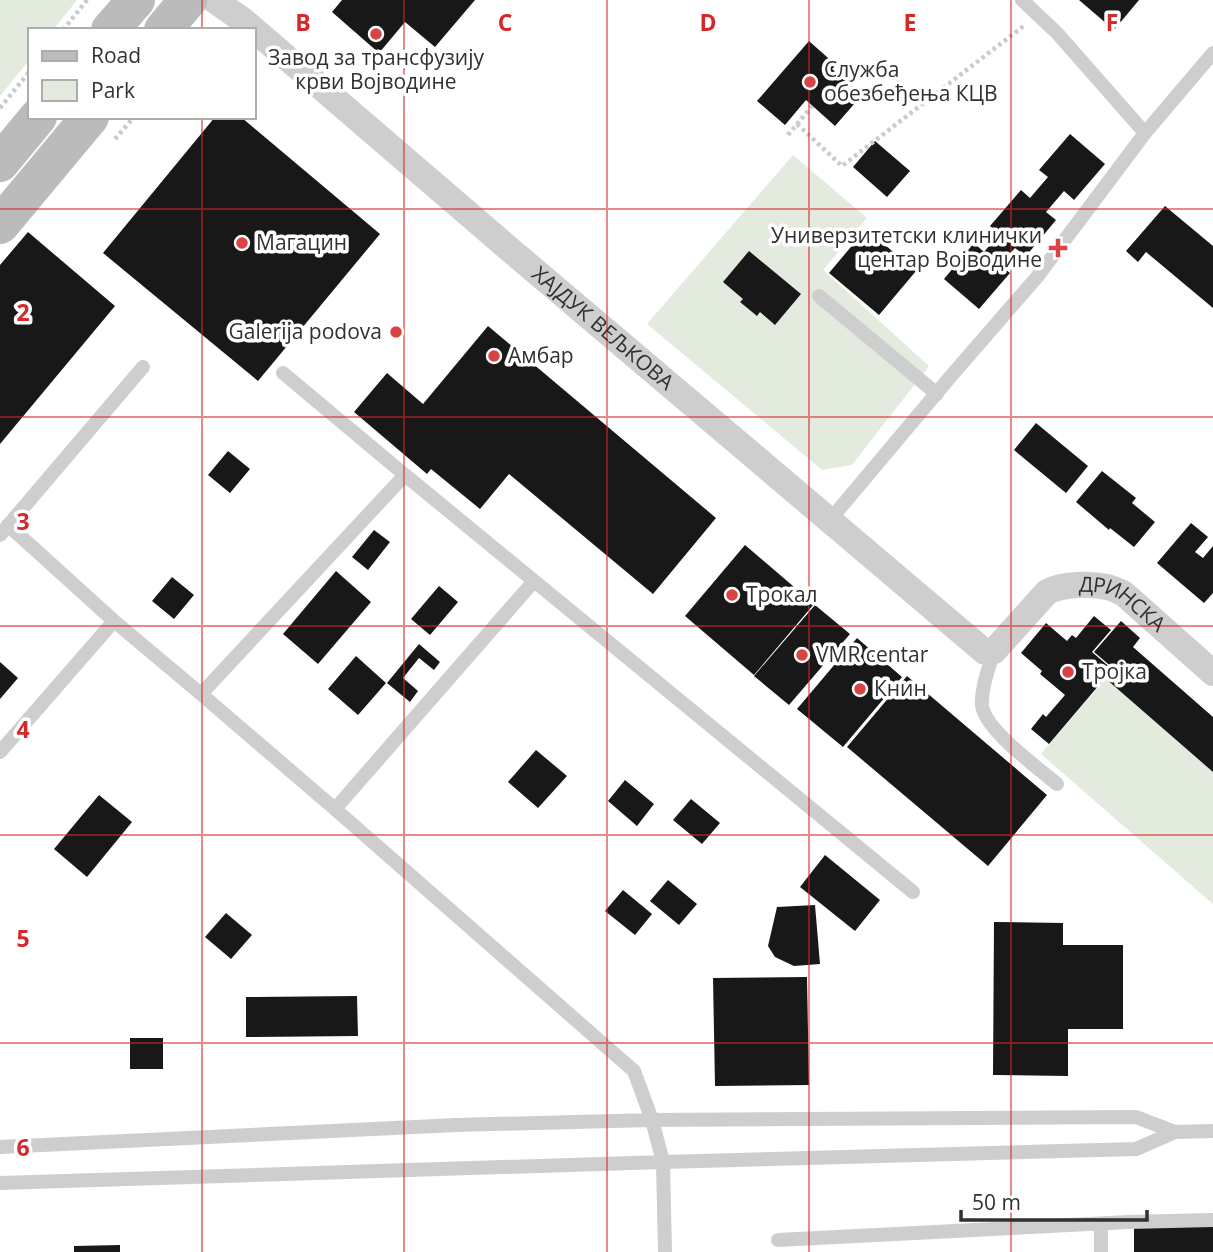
<svg xmlns="http://www.w3.org/2000/svg" width="1213" height="1252" font-family="'Open Sans',sans-serif">
  <rect width="100%" height="100%" fill="#fff"/>
  <!-- green -->
  <path fill="#e3eade" d="M0 0H77L53 30H30V59L0 96Z
    M793 155 867 218 823 270 929 366 852 465 822 470 647 324Z
    M1106 678 1213 772V904L1041 754Z"/>
  <!-- building -->
  <path fill="#181818" d="M342 0H475L435 47 405 22 379 53 332 12Z
    M1079 0H1139L1114 30Z
    M809 41 836 65 832 69 862 95 835 126 806 100 785 125 757 101Z
    M215 117H241L380 234 258 381 103 253Z
    M1070 134 1105 164 1074 200 1064 191 1046 212 1056 220 1026 256 1015 248 1000 265 1010 273 979 309 944 279 974 243 984 252 999 234 990 226 1021 190 1030 198 1048 177 1039 170Z
    M875 141 910 171 887 197 853 167Z
    M1165 206 1213 246V308L1146 252 1138 262 1126 251Z
    M866 229 916 271 879 315 829 273Z
    M28 232 115 306 0 444V265Z
    M749 251 801 294 775 325 760 312 757 316 740 302 743 299 723 282Z
    M488 326 716 518 653 594 509 474 480 509 431 469 427 474 354 412 387 373 423 404Z
    M1036 423 1088 466 1066 493 1014 450Z
    M228 451 250 469 230 493 208 475Z
    M1102 471 1136 498 1132 503 1155 522 1134 547 1110 528 1109 530 1076 502Z
    M1191 523 1208 537 1195 552 1203 558 1213 546V593L1204 603 1157 563Z
    M374 530 390 542 368 570 352 557Z
    M745 545 814 604 754 675 685 616Z
    M336 571 371 602 318 664 283 634Z
    M172 577 194 595 174 619 152 601Z
    M439 586 458 602 430 635 411 619Z
    M815 605 850 634 789 705 754 676Z
    M1094 616 1111 630 1092 652 1113 670 1114 669 1094 652 1121 621 1140 638 1133 647 1213 717V772L1105 678 1049 744 1031 729 1043 714 1046 717 1065 695 1040 674 1042 671 1021 653 1046 623 1067 641 1072 635 1076 638Z
    M857 638 902 677 843 747 797 709Z
    M419 644 440 662 434 670 419 658 403 678 418 691 410 702 387 683Z
    M356 656 386 683 358 715 328 689Z
    M0 662 18 678 0 699Z
    M907 676 1047 795 988 866 847 747Z
    M536 750 567 776 538 808 508 782Z
    M625 780 654 804 637 826 608 801Z
    M99 795 132 822 87 877 54 849Z
    M691 799 720 823 702 844 673 820Z
    M825 855 880 900 855 931 800 887Z
    M668 880 697 904 679 925 650 901Z
    M623 890 652 914 635 935 605 911Z
    M815 905 820 964 794 966 775 957 768 946 777 907Z
    M226 913 252 935 231 959 205 937Z
    M994 922 1063 923V945H1123V1029H1068V1076L993 1075Z
    M807 977 809 1085 715 1086 713 978Z
    M357 996 358 1036 246 1037V997Z
    M130 1038H163V1069H130Z
    M1213 1224V1252H1134V1226Z
    M120 1245V1252H74V1246Z"/>
  <g fill="none" stroke-linecap="round" stroke-linejoin="round">
    <!-- path -->
    <path stroke="#cbcbcb" stroke-width="4.5" stroke-dasharray="3.5 3.5" stroke-linecap="butt" d="M63 30 87 0
      M0 108 30 71
      M797 124 842 166 1025 25
      M788 135 812 106
      M115 139 134 117"/>
    <!-- lane -->
    <path stroke="#cecece" stroke-width="14" d="M1022 0 1057 33 1145 133
      M819 296 937 394
      M405 475 913 892
      M830 520 951 376 1037 277 1145 133 1213 53
      M8 525 114 621 201 694 335 809 634 1071 652 1120 663 1162 665 1252
      M0 535 143 367
      M994 651C989 668 981 687 982 705 984 729 1038 768 1057 784
      M201 694 405 475 283 373
      M0 752 114 621
      M335 809 534 581
      M0 1147 456 1125 652 1120 1136 1117 1175 1132 1213 1131
      M0 1183 663 1162 1136 1149 1175 1132
      M778 1240 1128 1222 1213 1220
      M1101 1252V1224"/>
    <!-- street -->
    <path stroke="#cecece" stroke-width="26" id="s1" d="M214 0 244 21 508 248 985 652 994 651 1047 592C1062 584 1090 583 1107 587 1112 588 1118 591 1123 593L1213 673"/>
    <!-- secondary -->
    <path stroke="#bbb" stroke-width="38" d="M110 30 136 0
      M163 30 188 0
      M0 163 38 117
      M0 225 90 117"/>
  </g>
  <!-- grid -->
  <path fill="none" stroke="#d62828" stroke-width="2" stroke-opacity="0.55" d="M202 0V30M404 0V1252M607 0V1252M809 0V1252M1011 0V1252M202 117V1252M0 209H1213M0 417H1213M0 626H1213M0 835H1213M0 1043H1213"/>
  <!-- markers -->
  <g fill="#d84346" stroke="#fff" stroke-width="2.5">
    <circle cx="376" cy="34" r="7"/>
    <circle cx="810" cy="82" r="7"/>
    <circle cx="242" cy="243" r="7"/>
    <path d="M1054.5 237.5h7v7h7v7h-7v7h-7v-7h-7v-7h7z"/>
    <circle cx="396" cy="332" r="7"/>
    <circle cx="494" cy="356" r="7"/>
    <circle cx="732" cy="595" r="7"/>
    <circle cx="802" cy="655" r="7"/>
    <circle cx="1068" cy="672" r="7"/>
    <circle cx="860" cy="689" r="7"/>
  </g>
  <g text-anchor="middle" stroke-width="7" stroke-linejoin="round" paint-order="stroke">
    <!-- poi labels -->
    <g font-size="21" fill="#313131" stroke="#fff" text-anchor="start">
      <text x="376" y="65" text-anchor="middle">Завод за трансфузију<tspan x="376" dy="24">крви Војводине</tspan></text>
      <text x="824" y="77">Служба<tspan x="824" dy="24">обезбеђења КЦВ</tspan></text>
      <text x="1042" y="243" text-anchor="end">Универзитетски клинички<tspan x="1042" dy="24">центар Војводине</tspan></text>
      <text x="256" y="250">Магацин</text>
      <text x="382" y="339" text-anchor="end">Galerija podova</text>
      <text x="508" y="363">Амбар</text>
      <text x="746" y="602">Трокал</text>
      <text x="816" y="662">VMR centar</text>
      <text x="1082" y="679">Тројка</text>
      <text x="874" y="696">Книн</text>
    </g>
    <!-- street labels -->
    <g font-size="21" fill="#313131" stroke="#fff">
      <text dy="7" stroke="none"><textPath href="#s1" startOffset="509">ХАЈДУК ВЕЉКОВА</textPath></text>
      <text dy="7" stroke="none"><textPath href="#s1" startOffset="1180">ДРИНСКА</textPath></text>
    </g>
  </g>
  <g font-size="23" text-anchor="middle" font-weight="bold" fill="#d62828" stroke="#fff" stroke-width="7" stroke-linejoin="round" paint-order="stroke">
    <text x="303" y="31">B</text>
    <text x="505" y="31">C</text>
    <text x="708" y="31">D</text>
    <text x="910" y="31">E</text>
    <text x="1112" y="31">F</text>
    <text x="23" y="321">2</text>
    <text x="23" y="530">3</text>
    <text x="23" y="738">4</text>
    <text x="23" y="947">5</text>
    <text x="23" y="1156">6</text>
  </g>
  <!-- legend -->
  <rect x="28" y="28" width="228" height="91" fill="#ffffff" stroke="#adadad" stroke-width="2"/>
  <rect x="42" y="51" width="35" height="10" fill="#bbbbbb" stroke="#adadad" stroke-width="2"/>
  <text x="91" y="63" font-size="21" fill="#313131">Road</text>
  <rect x="42" y="80" width="35" height="21" fill="#e3eade" stroke="#adadad" stroke-width="2"/>
  <text x="91" y="98" font-size="21" fill="#313131">Park</text>
  <!-- scale -->
  <path d="M961 1210v10h186v-10" fill="none" stroke="#313131" stroke-width="3.5"/>
  <text x="972" y="1210" font-size="21" fill="#313131" stroke="#ffffff" stroke-width="5" paint-order="stroke">50 m</text>
</svg>
